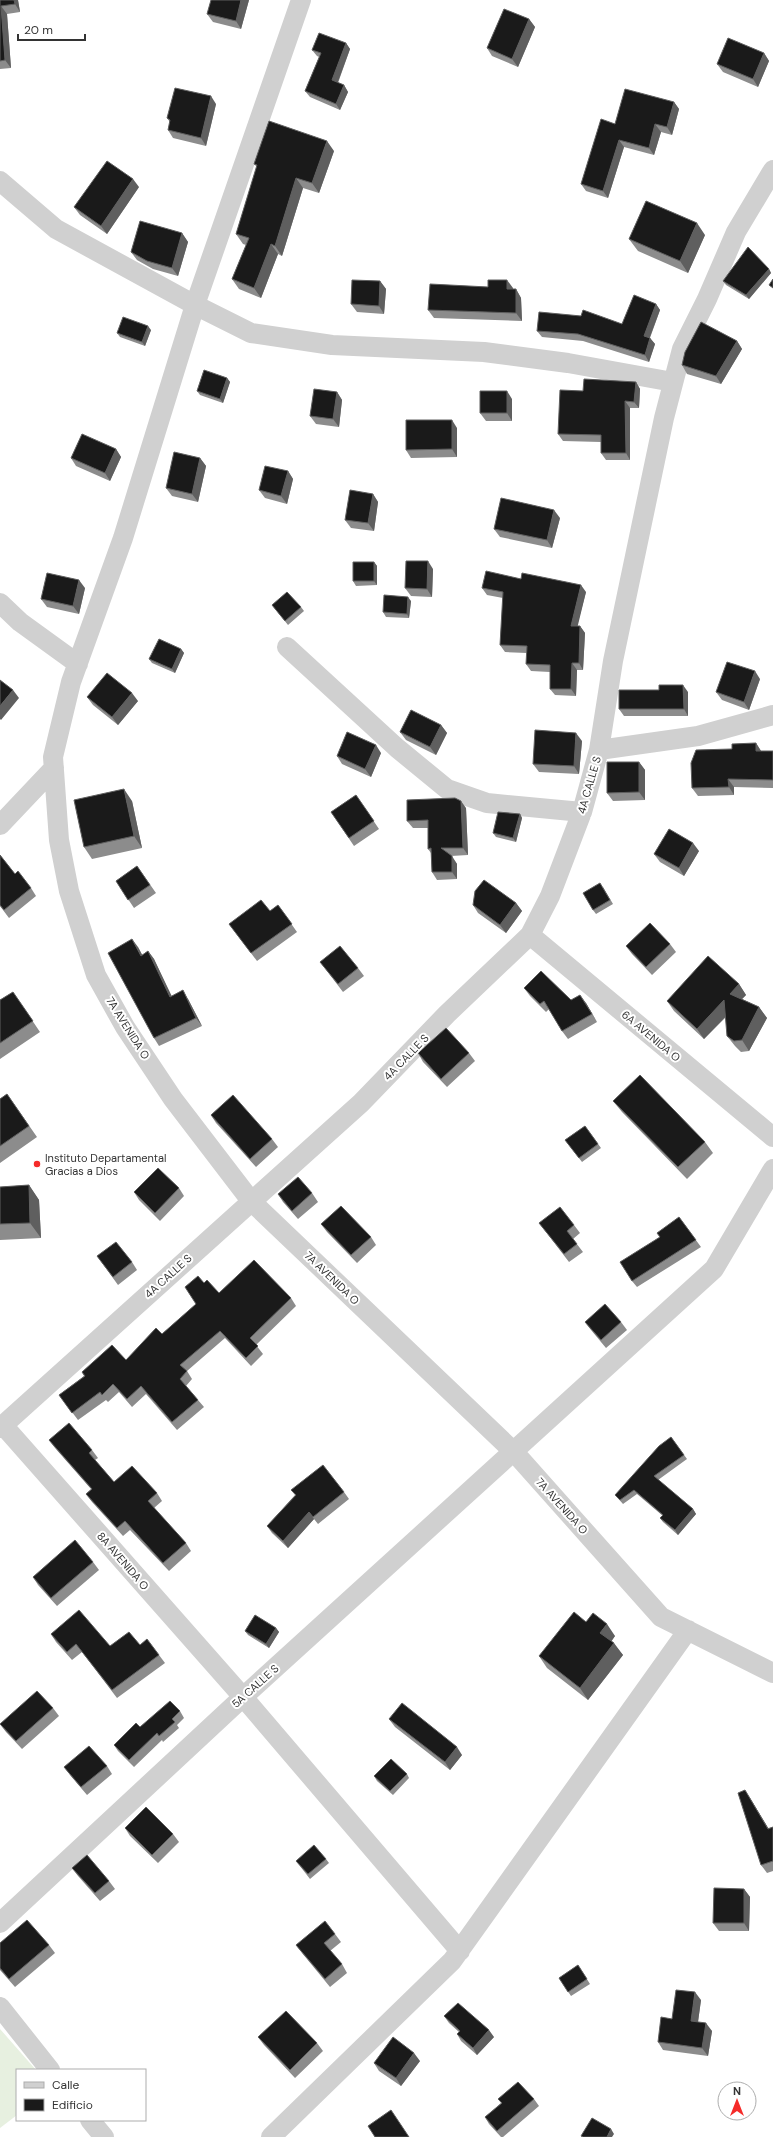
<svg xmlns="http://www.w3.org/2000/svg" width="773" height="2137" font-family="'DM Sans',sans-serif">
  <rect width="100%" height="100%" fill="#fff"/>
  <!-- green -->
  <path fill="#e7f0e0" d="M0 2029 36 2070H17V2115L0 2128Z"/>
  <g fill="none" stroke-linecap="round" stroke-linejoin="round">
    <!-- minor -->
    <path stroke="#d0d0d0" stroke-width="20" d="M301 0 195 305 123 538 71 682 53 757 59 840 69 891 96 975 125 1027 173 1099 251 1201 514 1452 661 1617 773 1673
      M0 181 56 229 195 305 251 333 332 345 484 352 568 363 673 382
      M0 603 20 622 78 664
      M287 647 397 748 447 789 487 803 582 812
      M599 750 698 736 773 715
      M0 825 54 768
      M530 935 773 1137
      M3 1425 243 1697 460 1951
      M0 1428 361 1103 447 1014 530 935 550 896 582 812 599 750 613 661 664 418 682 349 707 299 736 232 773 170
      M0 1923 243 1697 714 1269 773 1169
      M0 2007 50 2070
      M90 2120 104 2137
      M271 2137 452 1961 688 1630"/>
  </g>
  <!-- wall -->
  <path fill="#8c8c8c" d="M0 0H18L20 12 7 14 11 68 0 69Z
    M249 0 241 29 213 22 207 14Z
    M529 19 535 27 518 67 492 56 487 48Z
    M346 43 350 49 338 83 344 85 348 92 340 110 310 97 305 91 319 57 317 56 312 50Z
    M764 53 769 61 758 87 723 72 717 64Z
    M674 102 679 109 672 135 661 132 654 155 624 147 608 198 586 191 581 184 615 124Z
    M216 104 206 146 173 138 168 130 170 122 167 118Z
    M334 151 319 193 303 188 282 256 278 254 261 298 239 289 232 279 246 245 243 244 236 234 257 167 254 164Z
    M139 187 107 234 80 215 74 207Z
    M182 233 188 242 178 276 153 269 137 260 131 252Z
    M705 235 688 273 638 251 629 239Z
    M769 269 771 273 749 299 726 285 723 281Z
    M380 281 386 289 384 314 357 312 351 304Z
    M488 287 513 288V289H516L521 298 522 321 434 318 428 310Z
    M656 304 660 310 650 338 655 344 649 362 583 341 542 337 537 331 622 324Z
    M151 330 145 346 120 337 117 333Z
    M737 341 742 349 721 384 687 374 682 365Z
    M227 378 230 382 223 403 200 395 197 391Z
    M636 382 640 389 639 408H630V460H606L601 453V442L563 441 558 434 583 391Z
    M337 392 342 400 339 427 316 424 310 416Z
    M512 399V421H486L480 413Z
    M457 428V457L411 458 406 450Z
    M116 449 121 457 110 481 76 466 71 458Z
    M200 458 206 466 198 502 172 496 166 488Z
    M288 471 293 479 287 504 265 498 259 490Z
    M373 494 378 502 374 531 351 528 345 520Z
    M560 518 552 548 500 537 494 529Z
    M374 562 377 566V585L356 586 353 581Z
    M433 569 432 597 411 596 405 588Z
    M85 588 79 614 47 607 41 599Z
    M482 588 586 592 577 626H580L585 633 583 670H577L576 696 555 695 550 689V672L531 671 526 664 527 653 505 652 500 645 503 598 487 595Z
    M411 601 409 618 386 617 383 612Z
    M272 605 301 607 304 611 288 625Z
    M181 649 184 653 175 673 152 663 149 659Z
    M760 679 749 710 722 700 716 692Z
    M688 692V716H624L619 709Z
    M87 697 138 701 118 725 93 705Z
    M441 725 447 733 436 755 406 740 400 732Z
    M582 741 579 774 539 772 533 764Z
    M756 743 761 751H773V788L734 787V795L698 796 692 788 732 749Z
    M381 753 371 777 342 764 337 756Z
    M639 762 645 770V800L613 801 607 793Z
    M356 795 379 829 354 846 331 812Z
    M132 801 142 848 92 859 84 847Z
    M466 808 468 855 451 856 457 864V879L437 880 432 872 431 853 428 849V828H413L407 821Z
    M520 814 522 818 516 842 496 837 493 833Z
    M699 851 684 876 660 862 654 854Z
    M0 855 15 874 31 888 36 896 9 918 0 906Z
    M137 866 156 893 134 908 116 881Z
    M603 887 613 904 596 914 593 910Z
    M516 903 522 911 506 933 478 913 473 905Z
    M278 905 297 932 257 961 229 924 270 911Z
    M670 944 676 952 652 975 632 954 626 946Z
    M138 947 142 955 148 951 154 959 171 996 188 999 202 1026 159 1046 154 1038Z
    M320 962 358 968 364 976 343 992Z
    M739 984 746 995 742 999 759 1007 767 1018 749 1051 741 1052 735 1046 727 1036 726 1017 704 1039 674 1011 667 1001Z
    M524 988 571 1000 586 1003 597 1022 568 1039 562 1031 549 1009 546 1012 530 996Z
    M13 992 40 1032 0 1059V1000Z
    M418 1053H469L475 1061 447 1087 423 1062Z
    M7 1094 37 1137 0 1163V1099Z
    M613 1101 705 1142 713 1153 687 1179 622 1112Z
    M211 1115 272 1139 278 1147 256 1167 216 1123Z
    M585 1126 601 1148 582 1162 565 1140Z
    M29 1185 39 1200 41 1238 0 1240V1187Z
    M179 1188 184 1196 160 1221 139 1200 134 1192Z
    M312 1193 318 1202 298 1219 283 1202 278 1194Z
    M679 1217 701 1247 637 1287 632 1281 660 1237Z
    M539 1223 574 1225 580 1233 573 1239 583 1252 569 1262Z
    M321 1224 371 1237 376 1245 357 1263 327 1232Z
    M97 1256 132 1262 137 1270 118 1285Z
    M204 1283 219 1293 291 1298 296 1306 256 1345 263 1354 251 1366 225 1338 187 1371 192 1379 186 1386 204 1407 177 1430 146 1394 132 1407 119 1392 108 1402 106 1400 78 1420 59 1395 84 1376 82 1372 126 1360 162 1334 196 1304Z
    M585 1322H621L627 1330 606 1348 591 1330Z
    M671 1437 687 1459 658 1480 693 1509 696 1514 678 1535 663 1522 660 1518 663 1516 637 1494 623 1504 615 1495Z
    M49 1440 92 1450 98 1458 95 1460 114 1482 157 1493 162 1501 154 1508 186 1543 191 1551 169 1571 130 1530 123 1536 92 1502 86 1494 91 1489 55 1448Z
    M291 1490 344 1492 349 1499 318 1524 314 1519 288 1548 272 1533 267 1526 295 1495Z
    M93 1562 99 1570 57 1606 38 1585 33 1577Z
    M586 1622 615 1636 611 1641 623 1655 588 1700 547 1668 539 1656Z
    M276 1628 279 1632 269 1648 248 1635 245 1631Z
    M51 1634 110 1646 140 1645 159 1655 165 1663 117 1698 82 1652 72 1660 56 1642Z
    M53 1708 59 1716 22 1749 6 1732 0 1724Z
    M180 1711 184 1718 177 1725 179 1728 163 1742 162 1740 134 1767 118 1751 114 1745 140 1727Z
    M389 1719 462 1755 450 1770 395 1727Z
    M107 1766 112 1774 87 1795 70 1775 64 1767Z
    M407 1774 409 1778 393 1795 377 1781 374 1776Z
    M750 1798 768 1828 773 1827V1871L767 1873 761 1865Z
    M125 1828 173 1834 179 1842 158 1863 130 1836Z
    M326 1859 329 1863 310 1879 296 1861Z
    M72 1868 109 1881 115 1889 100 1901 78 1876Z
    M744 1889 750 1897 749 1931H719L713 1923Z
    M335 1934 341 1942 330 1951 342 1964 347 1973 330 1987 302 1953 296 1945Z
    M0 1943 49 1945 55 1953 15 1987 0 1970Z
    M578 1965 590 1984 571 1996 559 1978Z
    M701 2000 698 2022 712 2031 708 2056 663 2050 658 2042 672 2019Z
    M444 2016 494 2037 477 2055 461 2041 457 2034 459 2032 449 2023Z
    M258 2037 317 2043 323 2051 295 2078 264 2045Z
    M420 2061 401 2086 379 2071 374 2063Z
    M498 2099H534L539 2106 503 2137H501L489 2124 485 2117 501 2103Z"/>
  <!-- shaded-wall -->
  <path fill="#5f5f5f" d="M14 0H18L20 12 15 4Z
    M241 0H249L241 29 236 21Z
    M1 6 7 14 11 68 5 60Z
    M529 19 535 27 518 67 512 59Z
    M346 43 350 49 336 87 332 80Z
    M764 53 769 61 758 87 753 79Z
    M344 85 348 92 340 110 336 104Z
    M211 96 216 104 206 146 201 138Z
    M674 102 679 109 672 135 667 127Z
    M655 124 661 132 654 155 649 148Z
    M619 140 624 147 608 198 603 191Z
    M327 141 334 151 319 193 312 183Z
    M296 178 303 188 282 256 275 246Z
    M133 179 139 187 107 234 101 226Z
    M697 223 705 235 688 273 680 261Z
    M182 233 188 242 178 276 172 268Z
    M271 244 278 254 261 298 254 288Z
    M769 269 771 273 749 299 746 295Z
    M507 280 513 288V298L507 289Z
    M380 281 386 289 384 314 379 306Z
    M516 289 521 298 522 321 516 313Z
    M656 304 660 310 648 342 644 336Z
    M148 326 151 330 145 346 142 342Z
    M650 338 655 344 649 362 645 355Z
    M737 341 742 349 721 384 716 376Z
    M227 378 230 382 223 403 220 399Z
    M636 382 640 389 639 408 634 402Z
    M507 391 512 399V421L507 413Z
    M337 392 342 400 339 427 333 419Z
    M625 401 630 408V460L626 453Z
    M452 420 457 428V457L452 449Z
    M116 449 121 457 110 481 105 473Z
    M200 458 206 466 198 502 192 494Z
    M288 471 293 479 287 504 281 496Z
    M373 494 378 502 374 531 368 523Z
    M554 510 560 518 552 548 547 540Z
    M428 561 433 569 432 597 427 589Z
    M374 562 377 566V585L374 581Z
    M79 580 85 588 79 614 73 606Z
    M581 585 586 592 576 633 571 626Z
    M408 597 411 601 409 618 407 614Z
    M580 626 585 633 583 670 579 663Z
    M181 649 184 653 175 673 172 669Z
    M572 663 577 670 576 696 571 689Z
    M755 671 760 679 749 710 744 702Z
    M683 685 688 692V716L684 709Z
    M13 690 19 698 1 720 0 719V706Z
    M132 693 138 701 118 725 112 717Z
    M441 725 447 733 436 755 430 747Z
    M576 733 582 741 579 774 574 766Z
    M756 743 761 751H756Z
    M376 745 381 753 371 777 365 769Z
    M639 762 645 770V800L639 792Z
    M728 779 734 787V795L729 787Z
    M124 789 132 801 142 848 134 836Z
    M461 801 466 808 468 855 463 848Z
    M520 814 522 818 516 842 513 838Z
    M693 843 699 851 684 876 679 868Z
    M452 856 457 864V879L452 872Z
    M516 903 522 911 506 933 500 925Z
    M132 939 138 947 147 964 141 956Z
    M148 951 154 959 176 1005 170 997Z
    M739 984 746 995 737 1004 730 994Z
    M183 990 188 999 202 1026 196 1018Z
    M580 995 586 1003 597 1022 592 1014Z
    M724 1000 732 1010 704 1039 697 1029Z
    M759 1007 767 1018 749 1051 742 1040Z
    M29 1185 39 1200 41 1238 30 1223Z
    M693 1509 696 1514 678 1535 675 1530Z
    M309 1512 314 1519 288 1548 283 1541Z
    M607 1624 615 1636 609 1645 600 1633Z
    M276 1628 279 1632 269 1648 266 1644Z
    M614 1643 623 1655 588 1700 580 1688Z
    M457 1747 462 1755 450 1770 445 1762Z
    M745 1790 750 1798 773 1836 768 1829Z
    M744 1889 750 1897 749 1931 744 1923Z
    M695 1992 701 2000 697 2029 691 2021Z
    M706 2023 712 2031 708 2056 702 2048Z
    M489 2030 494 2037 477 2055 473 2048Z
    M414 2053 420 2061 401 2086 396 2078Z
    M611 2129 614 2134 612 2137H607Z"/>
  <!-- building -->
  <path fill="#1a1a1a" stroke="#5f5f5f" d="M0 0H14L15 4 1 6 5 60 0 61Z
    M211 0H241L236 21 207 14Z
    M504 9 529 19 512 59 487 48Z
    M319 33 346 43 332 80 344 85 336 104 305 91 321 53 312 50Z
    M728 38 764 53 753 79 717 64Z
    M175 88 211 96 201 138 168 130 170 120 167 118Z
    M625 89 674 102 667 127 655 124 649 148 619 140 603 191 581 184 601 119 615 124Z
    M269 121 327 141 312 183 296 178 275 246 271 244 254 288 232 279 249 238 236 234 257 165 254 164Z
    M107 161 133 179 101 226 74 207Z
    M646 201 697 223 680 261 629 239Z
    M140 221 182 233 172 268 147 261 131 252Z
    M748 247 769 269 746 295 723 281Z
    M773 279V288L769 285Z
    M352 280 380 281 379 306 351 304Z
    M488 280H507V289H516V313L428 310 430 284 488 287Z
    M634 295 656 304 644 336 650 338 645 355 578 334 537 331 539 312 581 316 583 310 622 324Z
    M123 317 148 326 142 342 117 333Z
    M701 322 737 341 716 376 682 365 685 352Z
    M204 370 227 378 220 399 197 391Z
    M584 379 636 382 634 402 625 401 626 453H601V435L558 434 560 390 583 391Z
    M314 389 337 392 333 419 310 416Z
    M480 391H507V413H480Z
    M406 420H452V449L406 450Z
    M82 434 116 449 105 473 71 458Z
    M174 452 200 458 192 494 166 488Z
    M265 466 288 471 281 496 259 490Z
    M350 490 373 494 368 523 345 520Z
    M501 498 554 510 547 540 494 529Z
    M406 561H428L427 589 405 588Z
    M353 562H374V581H353Z
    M486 571 521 579 522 573 581 585 571 626H580L579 663H572L571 689H550V665L526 664 527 646 500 645 503 592 482 588Z
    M47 573 79 580 73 606 41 599Z
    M287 592 301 607 285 621 272 605Z
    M384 595 408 597 407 614 383 612Z
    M159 639 181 649 172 669 149 659Z
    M727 662 755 671 744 702 716 692Z
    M107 673 132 693 112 717 87 697Z
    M0 680 13 690 0 706Z
    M659 685H683L684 709H619V690H659Z
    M411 710 441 725 430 747 400 732Z
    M535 730 576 733 574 766 533 764Z
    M347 732 376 745 365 769 337 756Z
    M756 743V751H773V780L728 779 729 787 692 788 691 763 696 750 732 749V744Z
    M607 762H639V792L607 793Z
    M124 789 134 836 84 847 74 800Z
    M356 795 374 821 349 838 331 812Z
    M455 798 461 801 463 848H441L452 856V872H432L431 848 428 849V820L407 821V800Z
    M498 812 520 814 513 838 493 833Z
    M669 829 693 843 679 868 654 854Z
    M0 855 15 874 18 871 31 888 4 910 0 905Z
    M137 866 150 885 128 900 116 881Z
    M484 880 516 903 500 925 473 905 475 891Z
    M600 883 610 900 593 910 583 893Z
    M261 900 270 911 278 905 292 924 251 953 229 924Z
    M650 923 670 944 646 967 626 946Z
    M132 939 141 956 148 951 170 997 183 990 196 1018 154 1038 108 953Z
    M340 946 358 968 338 984 320 962Z
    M708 956 739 984 730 994 759 1007 742 1040 734 1041 727 1036 724 1000 697 1029 667 1001Z
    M541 971 571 1000 580 995 592 1014 562 1031 544 1001 540 1004 524 988Z
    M13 992 33 1021 0 1043V1000Z
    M446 1028 469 1053 441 1079 418 1053Z
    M640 1075 705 1142 678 1167 613 1101Z
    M7 1094 29 1126 0 1146V1099Z
    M233 1095 272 1139 250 1159 211 1115Z
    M585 1126 598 1144 579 1158 565 1140Z
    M158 1168 179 1188 155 1213 134 1192Z
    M298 1177 312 1193 292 1211 278 1194Z
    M29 1185 30 1223 0 1224V1187Z
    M341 1206 371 1237 351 1255 321 1224Z
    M560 1207 574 1225 567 1231 577 1244 564 1254 539 1223Z
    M679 1217 696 1240 632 1281 620 1262 660 1237 657 1233Z
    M116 1242 132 1262 113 1277 97 1256Z
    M254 1260 291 1298 250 1338 258 1346 246 1358 220 1331 180 1365 187 1371 180 1379 198 1400 172 1422 141 1386 127 1399 113 1384 102 1395 100 1392 72 1413 59 1395 85 1376 82 1372 112 1345 126 1360 156 1328 162 1334 196 1304 185 1287 198 1276 204 1283 207 1280 219 1293Z
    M605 1304 621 1322 601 1340 585 1322Z
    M69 1423 92 1450 89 1453 114 1482 132 1466 157 1493 148 1501 186 1543 163 1563 125 1521 117 1528 86 1494 92 1489 49 1440Z
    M671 1437 684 1455 654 1476 693 1509 675 1530 660 1518 663 1515 634 1490 620 1500 615 1495 659 1446Z
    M323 1465 344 1492 313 1517 309 1512 283 1541 267 1526 296 1495 291 1490Z
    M75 1540 93 1562 51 1598 33 1577Z
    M79 1610 110 1646 129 1632 140 1645 147 1639 159 1655 112 1690 76 1644 67 1652 51 1634Z
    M574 1612 586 1622 593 1613 607 1624 600 1633 614 1643 580 1688 539 1656Z
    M255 1615 276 1628 266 1644 245 1631Z
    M37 1691 53 1708 16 1741 0 1724Z
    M170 1701 180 1711 172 1719 175 1722 159 1736 157 1733 129 1760 114 1745 136 1723 140 1727Z
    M402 1703 457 1747 445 1762 389 1719Z
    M89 1746 107 1766 81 1787 64 1767Z
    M391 1759 407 1774 390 1791 374 1776Z
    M745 1790 768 1829 773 1827V1861L761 1865 738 1793Z
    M146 1807 173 1834 152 1855 125 1828Z
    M314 1845 326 1859 308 1874 296 1861Z
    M87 1855 109 1881 95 1893 72 1868Z
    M714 1888 744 1889V1923H713Z
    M27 1920 49 1945 9 1979 0 1968V1943Z
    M325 1921 335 1934 324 1943 342 1964 325 1979 296 1945Z
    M578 1965 587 1979 568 1992 559 1978Z
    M676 1990 695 1992 691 2021 706 2023 702 2048 658 2042 661 2017 672 2019Z
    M458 2003 489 2030 473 2048 457 2034 460 2031 444 2016Z
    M286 2011 317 2043 290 2070 258 2037Z
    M393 2037 414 2053 396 2078 374 2063Z
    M518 2082 534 2099 497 2131 485 2117 502 2103 498 2099Z
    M391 2110 409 2137H375L368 2126Z
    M592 2118 611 2129 607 2137H583L581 2136Z"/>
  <!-- markers -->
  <circle fill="#f52b29" stroke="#fff" stroke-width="1.5" cx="37" cy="1164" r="4"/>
  <g text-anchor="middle" stroke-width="4" stroke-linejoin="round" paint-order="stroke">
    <!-- street labels -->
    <g font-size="11" fill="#333" stroke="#fff">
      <text transform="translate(589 785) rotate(-74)" y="4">4A CALLE S</text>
      <text transform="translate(128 1028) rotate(58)" y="4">7A AVENIDA O</text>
      <text transform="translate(651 1036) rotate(40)" y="4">6A AVENIDA O</text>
      <text transform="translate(406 1057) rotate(-46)" y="4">4A CALLE S</text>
      <text transform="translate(168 1276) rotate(-42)" y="4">4A CALLE S</text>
      <text transform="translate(332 1278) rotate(44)" y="4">7A AVENIDA O</text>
      <text transform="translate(562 1506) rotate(48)" y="4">7A AVENIDA O</text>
      <text transform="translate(123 1561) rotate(49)" y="4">8A AVENIDA O</text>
      <text transform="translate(255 1686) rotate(-42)" y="4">5A CALLE S</text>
    </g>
    <!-- poi labels -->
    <g font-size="11" fill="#333" stroke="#fff" text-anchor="start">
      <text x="45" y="1162">Instituto Departamental<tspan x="45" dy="13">Gracias a Dios</tspan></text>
    </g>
  </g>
  <!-- legend -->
  <rect x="16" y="2069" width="130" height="52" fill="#ffffff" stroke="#adadad"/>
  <rect x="24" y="2082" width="20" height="6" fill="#d0d0d0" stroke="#adadad"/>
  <text x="52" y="2089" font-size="12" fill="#333333">Calle</text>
  <rect x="24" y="2099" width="20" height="12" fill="#1a1a1a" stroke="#adadad"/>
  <text x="52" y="2109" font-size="12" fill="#333333">Edificio</text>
  <!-- north arrow -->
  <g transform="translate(737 2101)"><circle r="19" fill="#ffffff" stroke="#adadad"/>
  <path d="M0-3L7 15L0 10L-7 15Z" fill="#f52b29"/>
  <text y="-6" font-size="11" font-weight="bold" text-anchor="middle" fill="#333333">N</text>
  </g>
  <!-- scale -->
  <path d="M18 34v6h67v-6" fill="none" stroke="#333333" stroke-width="2"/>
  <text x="24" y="34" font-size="12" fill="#333333" stroke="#ffffff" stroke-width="3" paint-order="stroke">20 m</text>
</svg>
